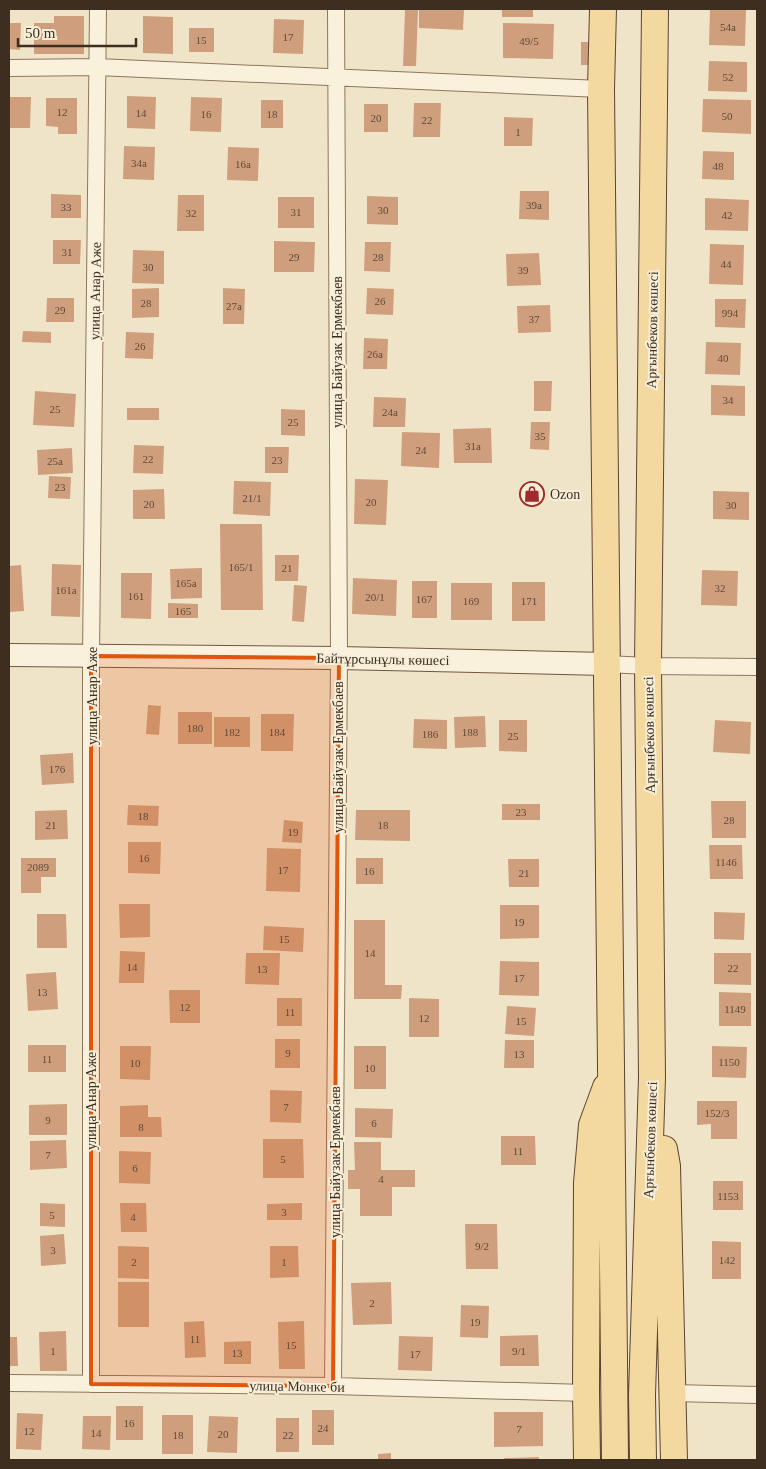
<svg xmlns="http://www.w3.org/2000/svg" width="766" height="1469" font-family="Georgia,serif">
  <rect width="100%" height="100%" fill="#f0e4c8"/>
  <!-- building -->
  <path fill="#cf9f7d" d="M405 9H418L416 66H403Z
    M419 9H464L463 30 419 28Z
    M502 9H533V17H502Z
    M710 9H746L745 46 709 45Z
    M54 16H84V54H34V23H54Z
    M143 16 173 17V54L143 53Z
    M274 19 304 20 303 54 273 53Z
    M9 23H21L20 50 9 49Z
    M503 23 554 24 553 59 503 58Z
    M189 28H214V52H189Z
    M581 42H592V65H581Z
    M709 61 747 62V92L708 91Z
    M127 96 156 97 155 129 127 128Z
    M9 97H31L30 128H9Z
    M191 97 222 98 221 132 190 131Z
    M46 98H77V134H58V127L46 126Z
    M703 99 751 100V134L702 132Z
    M261 100H283V128H261Z
    M414 103H441L440 137H413Z
    M364 104H388V132H364Z
    M504 117 533 118 532 146H504Z
    M124 146 155 147 154 180 123 179Z
    M228 147 259 148 258 181 227 180Z
    M703 151 734 152V180L702 179Z
    M520 191H549V220L519 219Z
    M51 194 81 195V218H51Z
    M178 195H204V231H177Z
    M367 196 398 197V225L367 224Z
    M278 197H314V228H278Z
    M705 198 749 200 748 231 705 230Z
    M53 240H81L80 264H53Z
    M274 241 315 242 314 272H274Z
    M365 242H391L390 272 364 271Z
    M710 244 744 245 743 285 709 284Z
    M133 250 164 251V284L132 283Z
    M539 253 541 285 507 286 506 254Z
    M159 288V317L132 318V289Z
    M223 288 245 289 244 324H223Z
    M367 288 394 289 393 315 366 314Z
    M47 298H74V322H46Z
    M715 299H746L745 328 715 327Z
    M550 305 551 332 518 333 517 306Z
    M23 331 51 332V343L22 342Z
    M126 332 154 333 153 359 125 358Z
    M364 338 388 339 387 369H363Z
    M706 342 741 343 740 375 705 374Z
    M534 381H552L551 411H534Z
    M711 385 745 386V416L711 415Z
    M35 391 76 394 74 427 33 425Z
    M374 397 406 398 405 427H373Z
    M127 408H159V420H127Z
    M281 409 305 410V436L281 435Z
    M531 422H550L549 450 530 449Z
    M491 428 492 463H454L453 429Z
    M402 432 440 433 439 468 401 466Z
    M134 445 164 446 163 474 133 473Z
    M265 447H289L288 473H265Z
    M72 448 73 473 38 475 37 450Z
    M49 476 71 477 70 499 48 498Z
    M355 479 388 480 386 525 354 524Z
    M234 481 271 482 270 516 233 514Z
    M164 489 165 519H133V490Z
    M713 491 749 492V520L713 519Z
    M220 524H262L263 610H221Z
    M275 555H299L298 581H275Z
    M52 564 81 565 80 617 51 616Z
    M21 565 24 611 9 612V566Z
    M202 568V598L171 599 170 569Z
    M702 570 738 571 737 606 701 605Z
    M121 573H152L151 619 121 618Z
    M353 578 397 580 396 616 352 614Z
    M412 581H437V618H412Z
    M512 582H545V621H512Z
    M451 583H492V620H451Z
    M294 585 307 586 304 622 292 621Z
    M168 603 198 604V618H168Z
    M148 705 161 706 159 735 146 734Z
    M178 712H212V744H178Z
    M261 714H294L293 751H261Z
    M485 716 486 747 455 748 454 717Z
    M214 717H250V747H214Z
    M414 719 447 720V749L413 748Z
    M499 720H527V752L499 751Z
    M715 720 751 722 750 754 713 752Z
    M73 753 74 783 42 785 40 755Z
    M711 801H746V838H712Z
    M502 804H540V820H502Z
    M128 805 159 806 158 826 127 825Z
    M67 810 68 839 35 840V811Z
    M356 810H410V841L355 840Z
    M284 820 303 822 302 843 282 842Z
    M128 842H161L160 874 128 873Z
    M709 845H742L743 879H710Z
    M267 848 301 849 300 892 266 891Z
    M21 858H56V877H41V893H21Z
    M356 858H383V884H356Z
    M508 859H539V887H509Z
    M119 904H150V937L120 938Z
    M500 905H539V938L500 939Z
    M714 912 745 913 744 940 714 939Z
    M37 914H66L67 948H37Z
    M354 920H385V985H402L401 999H354Z
    M264 926 304 928 303 952 263 950Z
    M120 951 145 952 144 983H119Z
    M246 953H280L279 985 245 984Z
    M714 953H751V985L714 984Z
    M500 961 539 962V996L499 995Z
    M56 972 58 1009 28 1011 26 974Z
    M169 990H200V1023H170Z
    M719 992 751 993V1026H719Z
    M277 998H302V1026H277Z
    M409 998 439 999V1037H409Z
    M507 1006 536 1008 534 1036 505 1034Z
    M275 1039H300V1068H275Z
    M505 1040H534V1068H504Z
    M28 1045H66V1072H28Z
    M120 1046H151L150 1080 120 1079Z
    M354 1046H386V1089H354Z
    M712 1046 747 1047 746 1078 712 1077Z
    M270 1090 302 1091 301 1123 270 1122Z
    M697 1101H737V1139H711V1124L697 1125Z
    M67 1104V1135H29V1105Z
    M148 1105V1117H161L162 1137H120V1106Z
    M355 1108 393 1109 392 1138 355 1137Z
    M501 1136H535L536 1165H501Z
    M263 1139H303L304 1178H263Z
    M66 1140 67 1168 30 1170V1141Z
    M354 1142H381V1170H415V1187H392V1216H360V1189H348V1170H355Z
    M119 1151 151 1152 150 1184 119 1183Z
    M713 1181H743V1210H713Z
    M40 1203 65 1204V1227L40 1226Z
    M120 1203H146L147 1232H121Z
    M302 1203V1220H267V1204Z
    M465 1224H497L498 1269H466Z
    M64 1234 66 1264 41 1266 40 1236Z
    M712 1241 741 1242V1279H712Z
    M118 1246 149 1247V1279L118 1278Z
    M270 1246H298L299 1277 270 1278Z
    M118 1282H149V1327H118Z
    M391 1282 392 1324 353 1325 351 1283Z
    M461 1305 489 1306 488 1338 460 1337Z
    M204 1321 206 1357 185 1358 184 1322Z
    M304 1321 305 1369H279L278 1322Z
    M66 1331 67 1371H40L39 1332Z
    M538 1335 539 1366H500V1336Z
    M399 1336 433 1337 432 1371 398 1370Z
    M9 1337H17L18 1366H9Z
    M251 1341V1364H224V1342Z
    M116 1406H143V1440H116Z
    M312 1410H334V1445H312Z
    M494 1412H543V1446L494 1447Z
    M17 1413 43 1414 41 1450 16 1449Z
    M162 1415H193V1454H162Z
    M83 1416H111L110 1450 82 1449Z
    M209 1416 238 1417 237 1453 207 1452Z
    M276 1418H299V1452H276Z
    M391 1453V1460H378V1454Z
    M539 1457V1460H505L504 1458Z"/>
  <g fill="none" stroke-linecap="round" stroke-linejoin="round">
    <defs>
      <path id="minor" d="M9 68 97 67 601 89
        M606 664 648 666 757 667
        M9 1383 333 1386 586 1393
        M91 1384V656L98 9
        M333 1386 339 658 336 9
        M672 1393 757 1395"/>
      <path id="secondary" d="M9 655 339 658 606 664"/>
      <path id="primary" d="M603 9 601 89 615 1460
        M664 1149 667 1166 674 1460
        M587 1460 586 1393 587 1183 592 1125 606 1087
        M643 1460 642 1395 652 1077 648 666 655 9"/>
    </defs>
    <!-- minor casing -->
    <use href="#minor" stroke="#8d765c" stroke-width="18"/>
    <!-- secondary casing -->
    <use href="#secondary" stroke="#6f573f" stroke-width="24"/>
    <!-- primary casing -->
    <use href="#primary" stroke="#5b4430" stroke-width="28"/>
    <!-- minor -->
    <use href="#minor" stroke="#faf1dc" stroke-width="16"/>
    <!-- secondary -->
    <use href="#secondary" stroke="#faf1dc" stroke-width="22"/>
    <!-- primary -->
    <use href="#primary" stroke="#f3d9a0" stroke-width="26"/>
  </g>
  <!-- marked area -->
  <path fill="#df570d" fill-opacity="0.2" stroke="#df570d" stroke-width="4" stroke-linejoin="round" d="M91 656 339 658 333 1386 91 1384Z"/>
  <!-- icons -->
  <defs>
    <symbol id="shop-ring" viewBox="-11 -11 22 22"><circle r="9.5" fill="#f7eed8" stroke="#9e2a2b" stroke-width="1.5"/><path d="M-5-2.5h2.3a2.7 3.5 0 0 1 5.4 0H5L5.5 6h-11ZM-1.5-2.5h3a1.5 2.3 0 0 0-3 0Z" fill="#9e2a2b"/></symbol>
  </defs>
  <g fill-rule="evenodd">
    <use href="#shop-ring" x="518" y="480" width="28" height="28"/>
  </g>
  <g text-anchor="middle" stroke-width="4" stroke-linejoin="round" paint-order="stroke">
    <!-- number labels -->
    <g font-size="11" fill="#624a37">
      <text x="728" y="31">54а</text>
      <text x="288" y="41">17</text>
      <text x="201" y="44">15</text>
      <text x="529" y="45">49/5</text>
      <text x="728" y="81">52</text>
      <text x="62" y="116">12</text>
      <text x="141" y="117">14</text>
      <text x="206" y="118">16</text>
      <text x="272" y="118">18</text>
      <text x="727" y="120">50</text>
      <text x="376" y="122">20</text>
      <text x="427" y="124">22</text>
      <text x="518" y="136">1</text>
      <text x="139" y="167">34а</text>
      <text x="243" y="168">16а</text>
      <text x="718" y="170">48</text>
      <text x="534" y="209">39а</text>
      <text x="66" y="211">33</text>
      <text x="383" y="214">30</text>
      <text x="296" y="216">31</text>
      <text x="191" y="217">32</text>
      <text x="727" y="219">42</text>
      <text x="67" y="256">31</text>
      <text x="294" y="261">29</text>
      <text x="378" y="261">28</text>
      <text x="726" y="268">44</text>
      <text x="148" y="271">30</text>
      <text x="523" y="274">39</text>
      <text x="380" y="305">26</text>
      <text x="146" y="307">28</text>
      <text x="234" y="310">27а</text>
      <text x="60" y="314">29</text>
      <text x="730" y="317">994</text>
      <text x="534" y="323">37</text>
      <text x="140" y="350">26</text>
      <text x="375" y="358">26а</text>
      <text x="723" y="362">40</text>
      <text x="728" y="404">34</text>
      <text x="55" y="413">25</text>
      <text x="390" y="416">24а</text>
      <text x="293" y="426">25</text>
      <text x="540" y="440">35</text>
      <text x="473" y="450">31а</text>
      <text x="421" y="454">24</text>
      <text x="148" y="463">22</text>
      <text x="277" y="464">23</text>
      <text x="55" y="465">25а</text>
      <text x="60" y="491">23</text>
      <text x="252" y="502">21/1</text>
      <text x="371" y="506">20</text>
      <text x="149" y="508">20</text>
      <text x="731" y="509">30</text>
      <text x="241" y="571">165/1</text>
      <text x="287" y="572">21</text>
      <text x="186" y="587">165а</text>
      <text x="720" y="592">32</text>
      <text x="66" y="594">161а</text>
      <text x="136" y="600">161</text>
      <text x="375" y="601">20/1</text>
      <text x="424" y="603">167</text>
      <text x="471" y="605">169</text>
      <text x="529" y="605">171</text>
      <text x="183" y="615">165</text>
      <text x="195" y="732">180</text>
      <text x="232" y="736">182</text>
      <text x="277" y="736">184</text>
      <text x="470" y="736">188</text>
      <text x="430" y="738">186</text>
      <text x="513" y="740">25</text>
      <text x="57" y="773">176</text>
      <text x="521" y="816">23</text>
      <text x="143" y="820">18</text>
      <text x="729" y="824">28</text>
      <text x="51" y="829">21</text>
      <text x="383" y="829">18</text>
      <text x="293" y="836">19</text>
      <text x="144" y="862">16</text>
      <text x="726" y="866">1146</text>
      <text x="38" y="871">2089</text>
      <text x="283" y="874">17</text>
      <text x="369" y="875">16</text>
      <text x="524" y="877">21</text>
      <text x="519" y="926">19</text>
      <text x="284" y="943">15</text>
      <text x="370" y="957">14</text>
      <text x="132" y="971">14</text>
      <text x="733" y="972">22</text>
      <text x="262" y="973">13</text>
      <text x="519" y="982">17</text>
      <text x="42" y="996">13</text>
      <text x="185" y="1011">12</text>
      <text x="735" y="1013">1149</text>
      <text x="290" y="1016">11</text>
      <text x="424" y="1022">12</text>
      <text x="521" y="1025">15</text>
      <text x="288" y="1057">9</text>
      <text x="519" y="1058">13</text>
      <text x="47" y="1063">11</text>
      <text x="729" y="1066">1150</text>
      <text x="135" y="1067">10</text>
      <text x="370" y="1072">10</text>
      <text x="286" y="1111">7</text>
      <text x="717" y="1117">152/3</text>
      <text x="48" y="1124">9</text>
      <text x="374" y="1127">6</text>
      <text x="141" y="1131">8</text>
      <text x="518" y="1155">11</text>
      <text x="48" y="1159">7</text>
      <text x="283" y="1163">5</text>
      <text x="135" y="1172">6</text>
      <text x="381" y="1183">4</text>
      <text x="728" y="1200">1153</text>
      <text x="284" y="1216">3</text>
      <text x="52" y="1219">5</text>
      <text x="133" y="1221">4</text>
      <text x="482" y="1250">9/2</text>
      <text x="53" y="1254">3</text>
      <text x="727" y="1264">142</text>
      <text x="134" y="1266">2</text>
      <text x="284" y="1266">1</text>
      <text x="372" y="1307">2</text>
      <text x="475" y="1326">19</text>
      <text x="195" y="1343">11</text>
      <text x="291" y="1349">15</text>
      <text x="53" y="1355">1</text>
      <text x="519" y="1355">9/1</text>
      <text x="237" y="1357">13</text>
      <text x="415" y="1358">17</text>
      <text x="129" y="1427">16</text>
      <text x="323" y="1432">24</text>
      <text x="519" y="1433">7</text>
      <text x="29" y="1435">12</text>
      <text x="96" y="1437">14</text>
      <text x="223" y="1438">20</text>
      <text x="178" y="1439">18</text>
      <text x="288" y="1439">22</text>
    </g>
    <!-- street labels -->
    <g font-size="14" fill="#3d2e20" stroke="#f7eed8">
      <text transform="translate(95 291) rotate(-89)" y="5">улица Анар Аже</text>
      <text transform="translate(652 330) rotate(-89)" y="5">Арғынбеков көшесі</text>
      <text transform="translate(337 352) rotate(-90)" y="5">улица Байузак Ермекбаев</text>
      <text transform="translate(383 659) rotate(1)" y="5">Байтұрсынұлы көшесі</text>
      <text transform="translate(92 696) rotate(-90)" y="5">улица Анар Аже</text>
      <text transform="translate(649 735) rotate(-91)" y="5">Арғынбеков көшесі</text>
      <text transform="translate(338 757) rotate(-90)" y="5">улица Байузак Ермекбаев</text>
      <text transform="translate(91 1101) rotate(-90)" y="5">улица Анар Аже</text>
      <text transform="translate(650 1140) rotate(-88)" y="5">Арғынбеков көшесі</text>
      <text transform="translate(335 1162) rotate(-90)" y="5">улица Байузак Ермекбаев</text>
      <text transform="translate(297 1386) rotate(1)" y="5">улица Монке би</text>
    </g>
    <!-- poi labels -->
    <g font-size="14" fill="#3d2e20" stroke="#f7eed8" text-anchor="start">
      <text x="550" y="499">Ozon</text>
    </g>
  </g>
  <!-- border -->
  <rect width="766" height="1469" fill="none" stroke="#3d2e20" stroke-width="20"/>
  <!-- scale -->
  <path d="M18 38v8h118v-8" fill="none" stroke="#3d2e20" stroke-width="2.5"/>
  <text x="25" y="38" font-size="15" fill="#3d2e20" stroke="#f7eed8" stroke-width="4" paint-order="stroke">50 m</text>
</svg>
